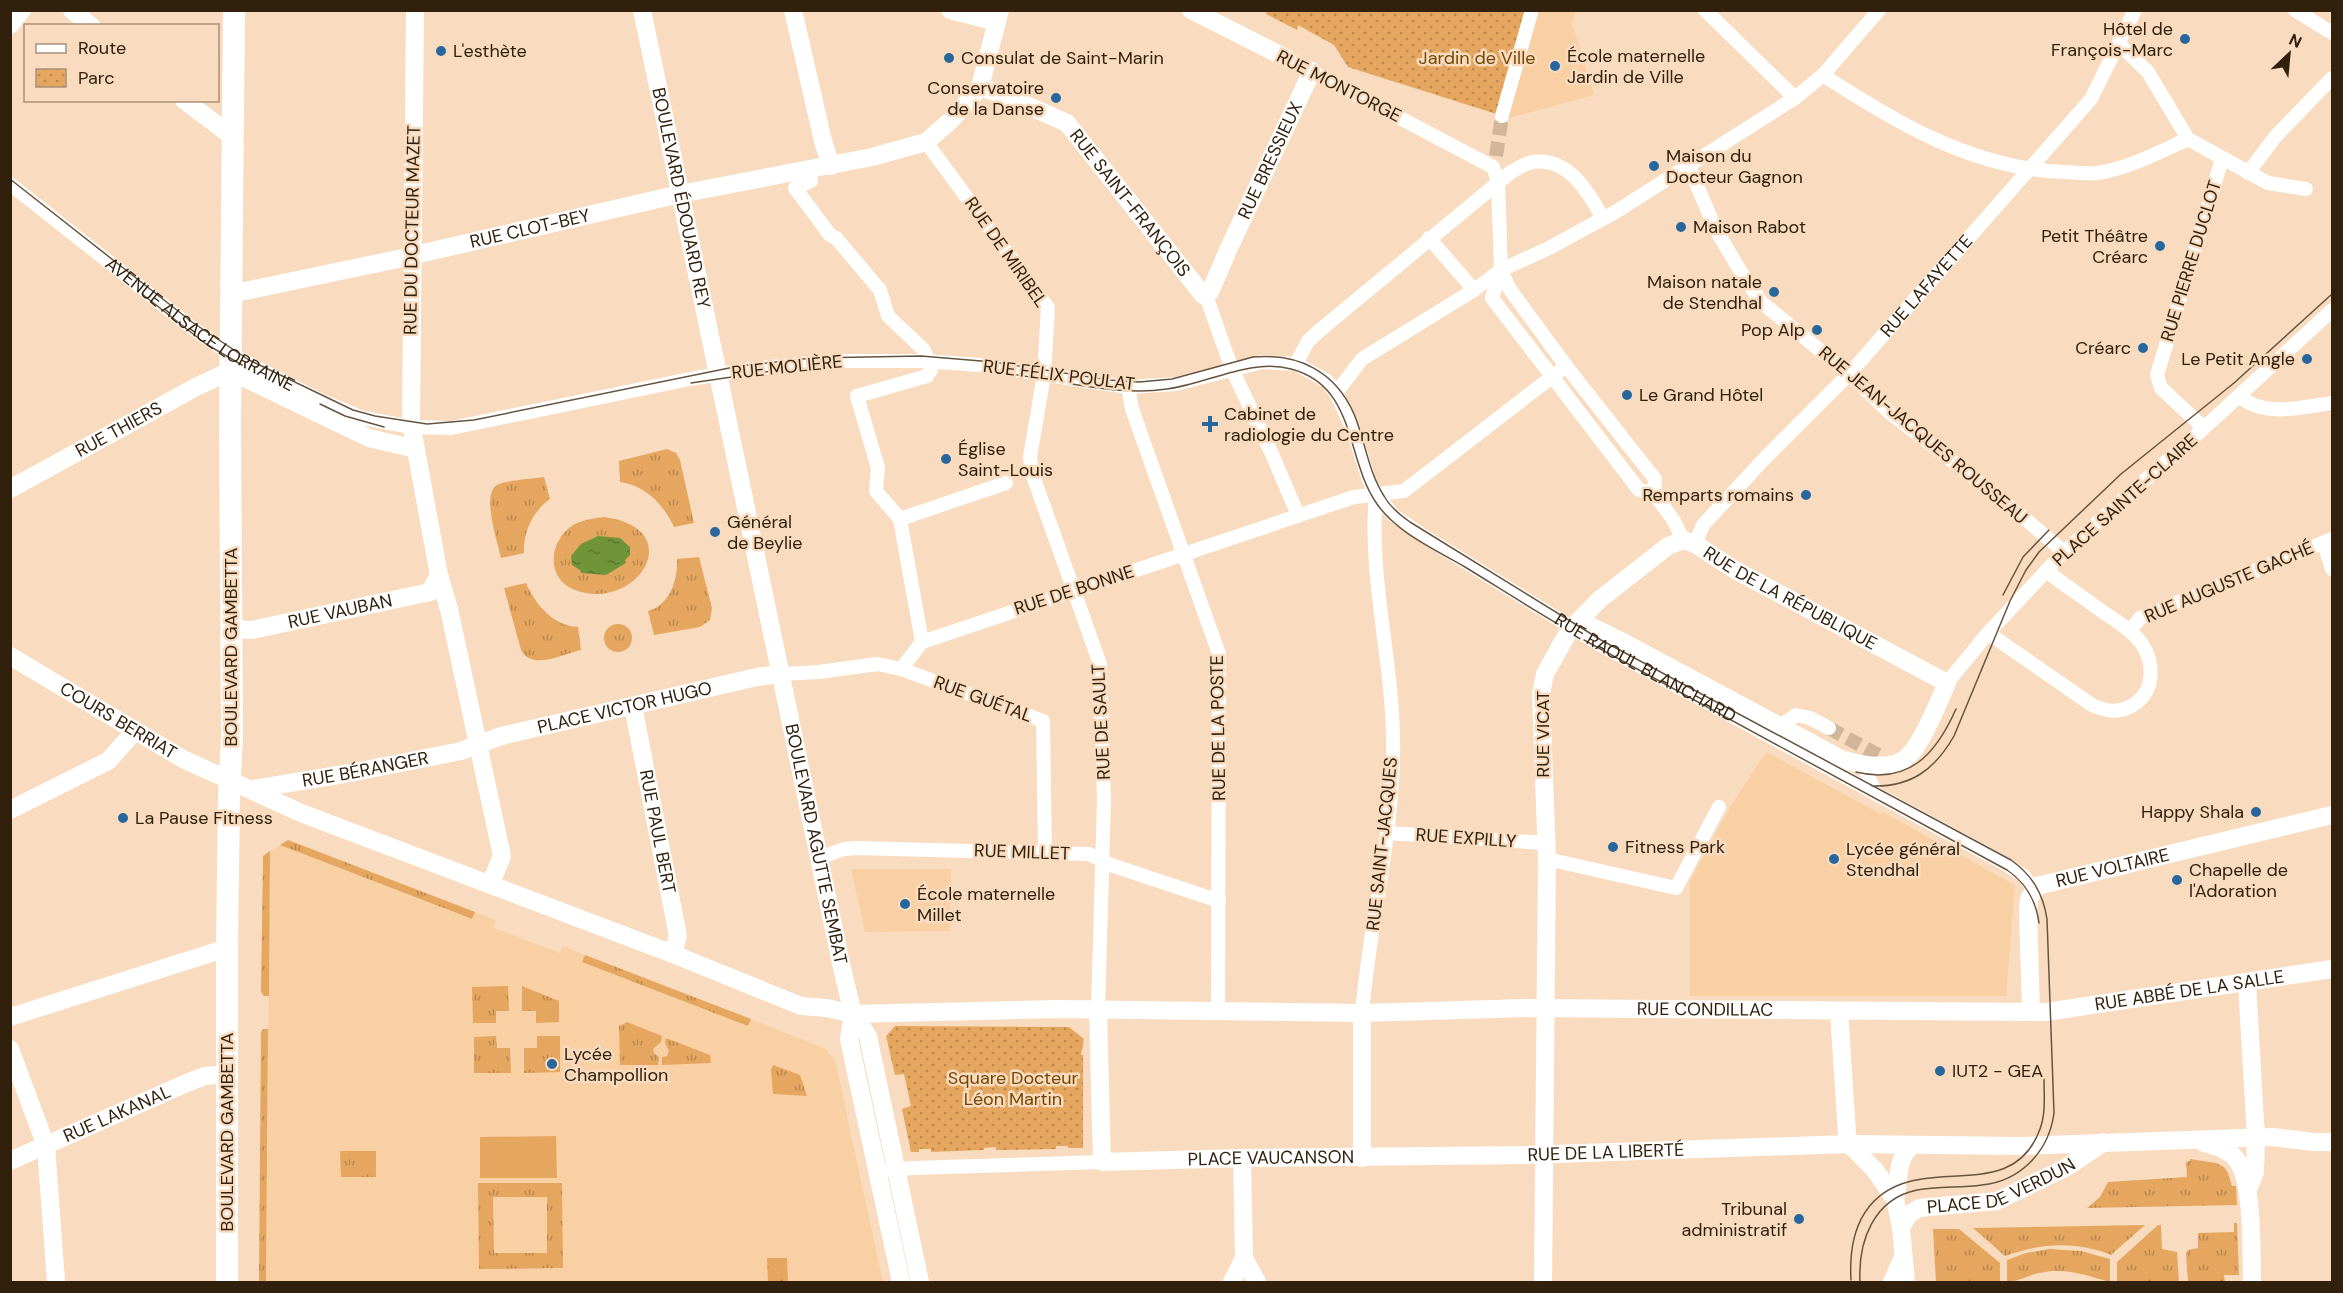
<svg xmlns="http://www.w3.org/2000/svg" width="2343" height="1293" font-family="'DM Sans',sans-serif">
  <defs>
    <pattern id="grass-tufts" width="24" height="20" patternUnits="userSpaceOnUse" patternTransform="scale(1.5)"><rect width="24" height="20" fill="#e5a65f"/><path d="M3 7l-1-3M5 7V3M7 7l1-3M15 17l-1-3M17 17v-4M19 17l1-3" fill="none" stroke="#ba874d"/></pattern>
    <pattern id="park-dots" width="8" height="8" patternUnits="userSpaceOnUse" patternTransform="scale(1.5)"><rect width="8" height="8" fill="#e5a65f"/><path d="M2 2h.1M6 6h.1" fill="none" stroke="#ba874d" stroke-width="1.8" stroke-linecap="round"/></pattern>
    <pattern id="water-ripples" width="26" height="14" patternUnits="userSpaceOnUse" patternTransform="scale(1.5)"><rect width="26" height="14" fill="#709438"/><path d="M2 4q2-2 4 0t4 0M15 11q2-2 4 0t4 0" fill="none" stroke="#5d782e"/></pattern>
  </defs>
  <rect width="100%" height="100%" fill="#f9dcbf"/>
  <!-- built -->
  <path fill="#f9d0a4" d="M1539 11H1576L1572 23 1594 95 1509 118Z
    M1766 752 1881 814 1883 812 2015 885 2006 996H1690V881L1732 804Z
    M280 845 471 919 475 912 496 920 494 928 560 953 563 946 585 955 582 962 748 1025 751 1019 826 1049 835 1060 883 1282H266L270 852Z
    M851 869H951L950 931 865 932Z"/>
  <!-- grass -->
  <path fill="url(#grass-tufts)" fill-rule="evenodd" d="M667 449 676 453 680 460 694 523 674 527C664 505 645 485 620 482L619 461Z
    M544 477 550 499C533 511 523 532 524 553L501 558C498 543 481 494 497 485 507 480 531 479 544 477Z
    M604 517C687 528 641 607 581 592 546 584 546 543 573 525 583 520 594 518 604 517Z
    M699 557 712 608 710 620 700 627 654 635 648 611C670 605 678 580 677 559Z
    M526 583C535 604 553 626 578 627L581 650C563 654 532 671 521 650L504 588Z
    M604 638a14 14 0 1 1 28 0a14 14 0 1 1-28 0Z
    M288 840 475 912 472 919 280 845Z
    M270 851 269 996H264L261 992 263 856Z
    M585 955 751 1019 748 1026 582 962Z
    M508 986 509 1011H496V1023H473L472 987Z
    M522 986 559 1001V1022L536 1023V1011H522Z
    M627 1022 662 1036 661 1042 653 1049 654 1053 659 1057 658 1065H620L619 1026Z
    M263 1029H268L266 1282H259L261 1032Z
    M496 1036 497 1048H510L511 1073H474V1037Z
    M537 1036H560V1072L524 1073V1048H537Z
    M666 1038 710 1055 711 1063 662 1065V1057L667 1056 669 1051 665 1043Z
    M773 1065 800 1075 807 1096 773 1094 771 1070Z
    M340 1151H376V1177H341Z
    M2190 1159 2216 1163 2224 1167 2228 1173 2232 1186H2236L2237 1205 2087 1208 2100 1197 2108 1182 2187 1177 2186 1162 2190 1161Z
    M478 1183H562L563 1268 479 1269ZM493 1197H547V1253H494Z
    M2234 1223H2237L2239 1275H2224L2225 1282H2188L2186 1253 2188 1250 2198 1248V1233L2234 1232Z
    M2145 1225 2111 1255C2075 1241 2041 1243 2005 1256L1973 1228Z
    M2158 1225H2161L2162 1249 2177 1252 2179 1282H2117V1262Z
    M1933 1229H1959L2000 1263V1282H1936Z
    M2050 1249 2081 1251 2110 1259V1282C2086 1275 2065 1267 2039 1273 2029 1275 2018 1282 2007 1282V1260L2026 1253Z
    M767 1258H787L788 1282H768Z"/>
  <!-- park -->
  <path fill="url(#park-dots)" d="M1267 10 1539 11 1509 118 1348 67 1334 45 1298 25 1297 30 1266 14Z
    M895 1026 1069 1027 1084 1039 1081 1055H1083V1148H1068V1146H1056V1149L996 1150V1147L984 1148V1150L931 1152V1149H919V1152H911L902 1109 911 1106 904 1074 895 1075 886 1036Z"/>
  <!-- pitch -->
  <path fill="#e5a65f" d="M556 1136 557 1178H480V1137Z"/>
  <!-- water -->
  <path fill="url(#water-ripples)" d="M598 536 620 538 630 547V555L625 560 626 563 606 575 581 573 580 570 572 565 571 556 581 544Z"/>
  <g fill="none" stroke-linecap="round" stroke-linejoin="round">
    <!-- pedestrian-tunnel -->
    <path stroke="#d1b69b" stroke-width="14" stroke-dasharray="14 7" stroke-linecap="butt" d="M1496 156 1502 116
      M1829 728 1878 755"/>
    <!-- pedestrian -->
    <g stroke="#fff" stroke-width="14">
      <path d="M1705 10 1795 98"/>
      <path d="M2295 10 2332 33"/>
      <path d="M2119 44 2148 72 2188 139 2268 183 2306 189"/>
      <path d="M1288 59 1493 167 1498 181 1501 270 1492 298 1639 490 1654 493"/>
      <path d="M1823 75C1896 123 1976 170 2066 172 2076 173 2088 174 2098 173 2130 168 2159 152 2188 139"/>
      <path d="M1502 116 1532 10"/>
      <path d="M926 142 1048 308 1044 375 1030 457 1032 473 1100 664 1104 800 1098 1010"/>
      <path d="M1689 167 1716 230 1741 272 1761 302 1849 374 1889 412 2010 506 2064 552"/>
      <path d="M807 169 811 181 795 188 830 235 836 238 880 290 888 316 924 350 931 370 927 376 857 396 878 468 876 491 900 519 922 642"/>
      <path d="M2248 173 2275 137 2332 78"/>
      <path id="s1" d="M10 184 191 327 230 354 322 401 363 418 411 427 451 428 690 379 751 369 830 361H923L980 365 1128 387 1176 384 1262 362 1296 364 1327 381 1336 393 1353 430 1369 480 1376 494 1393 515 1425 537 1599 644 2004 863 2024 876 2033 889"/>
      <path d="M1429 238 1474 290"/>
      <path d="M1501 270 1509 288 1566 366 1655 479 1654 493 1674 521 1683 540"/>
      <path d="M1206 296 1232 369 1272 454 1298 515"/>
      <path d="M1296 364 1308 341 1319 331 1511 172C1517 169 1525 163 1533 162 1568 157 1589 192 1603 219"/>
      <path d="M1128 387 1132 409 1219 654 1218 1012"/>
      <path d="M1336 393 1362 359 1474 290 1501 270 1549 248 1617 211 1795 98 1823 75 1879 10"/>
      <path d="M2239 396C2264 418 2302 407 2332 403"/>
      <path d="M2204 428 2161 388 2157 375 2222 159"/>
      <path d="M900 519 1006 483"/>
      <path d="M2324 543 2332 569"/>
      <path id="s2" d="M1695 544 1703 525 1766 457 1849 374 2091 99 2135 10"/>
      <path d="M2130 631 2140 618 2332 539"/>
      <path d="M1988 633 2092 705C2107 712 2121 714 2136 703 2155 689 2154 663 2142 644 2132 630 2116 621 2103 612 2084 598 2065 585 2046 571"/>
      <path d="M901 669 922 642 1354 497 1404 491 1566 366"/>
      <path d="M780 674 819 672 877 664 901 669 1043 721 1045 853"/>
      <path d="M1947 683 1988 633 2064 552 2204 428 2332 310"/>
      <path d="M1780 726 1796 715 1810 718 1829 728"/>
      <path d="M1863 766 1877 795"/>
      <path d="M1387 833 1546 843"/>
      <path d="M818 858 844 849 857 848 1089 854 1111 865 1219 901"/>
      <path d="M1547 859 1676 888 1719 807"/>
      <path d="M1362 1013C1369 927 1392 841 1393 754 1395 667 1368 581 1376 494"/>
      <path d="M888 1170 913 1168 1102 1162"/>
    </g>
    <!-- minor -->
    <g stroke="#fff" stroke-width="18">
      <path d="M72 10 91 26"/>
      <path d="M415 10 411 423 439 575 449 609 502 856 490 885"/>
      <path id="s3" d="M642 10 842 968 853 1014 868 1036 920 1282"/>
      <path d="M793 10 823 141 831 166"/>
      <path d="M950 10 997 22"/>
      <path d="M1191 10 1288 59"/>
      <path d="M10 25 22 10"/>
      <path id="s4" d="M980 87 1006 96 1067 123 1203 295 1206 296 1210 292 1226 255"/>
      <path d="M184 100 233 137"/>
      <path id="s5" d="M1228 250 1312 71"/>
      <path id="s6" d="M231 294 393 260 680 194 872 157 926 142 950 121 980 87 1000 10"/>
      <path id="s7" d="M10 489 196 387 230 371 369 438 416 449"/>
      <path id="s8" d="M231 629 252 630 430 592 439 575"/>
      <path id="s9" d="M10 656 183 759 301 813 673 954 801 1006 827 1008 853 1014 1056 1009 1362 1013 1530 1008 2046 1012 2332 969"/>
      <path id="s10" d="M633 706 678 936 673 954"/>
      <path id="s11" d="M253 789 350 773 461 751 501 736 757 677 780 674"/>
      <path d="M10 810 108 761 135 731"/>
      <path d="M2247 983 2256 1138 2255 1172 2248 1190"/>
      <path id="s12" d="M1098 1010 1102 1162 1242 1158 1526 1155 1849 1144 2020 1146 2273 1137 2314 1142H2332"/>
      <path d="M1839 1011 1847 1134 1849 1144"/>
      <path id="s13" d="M2031 1012 2028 911 2029 899 2037 886 2332 815"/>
      <path d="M853 1014 849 1039 901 1282"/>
      <path d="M10 1017 227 948"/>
      <path d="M10 1049 46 1146 56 1282"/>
      <path d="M2204 1143C2216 1146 2228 1149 2236 1159 2254 1180 2251 1254 2252 1282"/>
      <path d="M1849 1144 1874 1169 1895 1199 1901 1228"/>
      <path d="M1242 1158 1244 1258 1257 1282"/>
      <path d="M1362 1158V1013"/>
      <path id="s14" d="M10 1161 189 1082 205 1076 226 1074"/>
      <path d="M1895 1199C1900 1179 1895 1159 1913 1145"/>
      <path d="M1232 1282 1244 1258"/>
      <path id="s15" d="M1543 1282 1547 859 1541 694 1545 674 1569 631 1599 600 1668 546 1683 540 1695 544 1735 570 1947 683C1938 703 1925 737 1911 753 1895 773 1861 765 1841 759L1617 639 1580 621"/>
      <path d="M1892 1282 1903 1257"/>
      <path id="s16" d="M1906 1282 1901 1228 1908 1215 1919 1208 1997 1201 2067 1167 2104 1142"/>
    </g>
    <!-- tertiary -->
    <path stroke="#fff" stroke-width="22" d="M227 1282V948L229 796 232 736 230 423 234 10"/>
    <!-- tram -->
    <path stroke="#68543e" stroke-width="1.5" d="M10 179 192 322 249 360 353 410 375 416 427 424 474 420 739 366 812 358 921 356 993 362 1109 380 1139 382 1172 379 1253 357C1298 353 1335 371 1354 414 1365 440 1368 471 1384 496 1390 507 1400 515 1410 522L1601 640 2011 860C2032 875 2043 893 2047 919L2054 1113C2049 1151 2021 1181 1982 1185 1961 1188 1938 1186 1917 1190 1873 1199 1858 1242 1860 1282
      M142 294 206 344 242 365
      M992 371 1049 380
      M691 383 786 369
      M1072 384C1104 389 1135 394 1167 389 1207 384 1250 358 1291 369 1357 386 1345 459 1377 504 1397 533 1436 550 1465 567 1496 586 1527 606 1558 624
      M320 404 345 416 384 427
      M2003 595 2023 557 2049 530
      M1584 640 2007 870C2026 883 2036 900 2039 923
      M1856 772C1909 785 1936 754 1956 709
      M1872 786C1912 787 1935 769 1954 736L2010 601 2026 570 2039 552 2121 474 2234 383 2332 294
      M1851 1280C1848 1229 1866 1187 1922 1179 1968 1172 2020 1185 2040 1129 2046 1113 2044 1095 2044 1079"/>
  </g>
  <!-- markers -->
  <g fill="#27679d" stroke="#f9dcbf" stroke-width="2">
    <circle cx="2185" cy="39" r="6"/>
    <circle cx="441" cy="51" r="6"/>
    <circle cx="949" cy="58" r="6"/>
    <circle cx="1555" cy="66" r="6"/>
    <circle cx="1056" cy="98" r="6"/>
    <circle cx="1654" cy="166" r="6"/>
    <circle cx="1681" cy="227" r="6"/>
    <circle cx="2160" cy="246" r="6"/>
    <circle cx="1774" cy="292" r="6"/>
    <circle cx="1817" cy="330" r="6"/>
    <circle cx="2143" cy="348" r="6"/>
    <circle cx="2307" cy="359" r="6"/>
    <circle cx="1627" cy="395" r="6"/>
    <path d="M1207 415h6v6h6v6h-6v6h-6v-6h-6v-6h6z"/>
    <circle cx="946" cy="459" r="6"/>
    <circle cx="1806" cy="495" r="6"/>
    <circle cx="715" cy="532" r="6"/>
    <circle cx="2256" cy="812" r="6"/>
    <circle cx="123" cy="818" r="6"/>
    <circle cx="1613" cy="847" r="6"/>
    <circle cx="1834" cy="859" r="6"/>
    <circle cx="2177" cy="880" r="6"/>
    <circle cx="905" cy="904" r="6"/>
    <circle cx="552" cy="1064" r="6"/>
    <circle cx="1940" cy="1071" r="6"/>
    <circle cx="1799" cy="1219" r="6"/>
  </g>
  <g text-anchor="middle" stroke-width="5" stroke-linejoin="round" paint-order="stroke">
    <!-- poi labels -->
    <g font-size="18" fill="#31200c" stroke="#f9dcbf" text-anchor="start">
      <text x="2173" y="35" text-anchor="end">Hôtel de<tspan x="2173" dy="21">François-Marc</tspan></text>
      <text x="453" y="57">L'esthète</text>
      <text x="1567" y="62">École maternelle<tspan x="1567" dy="21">Jardin de Ville</tspan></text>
      <text x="961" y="64">Consulat de Saint-Marin</text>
      <text x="1044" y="94" text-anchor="end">Conservatoire<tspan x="1044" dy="21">de la Danse</tspan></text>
      <text x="1666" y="162">Maison du<tspan x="1666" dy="21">Docteur Gagnon</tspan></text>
      <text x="1693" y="233">Maison Rabot</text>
      <text x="2148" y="242" text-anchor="end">Petit Théâtre<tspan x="2148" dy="21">Créarc</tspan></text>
      <text x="1762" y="288" text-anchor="end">Maison natale<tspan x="1762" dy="21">de Stendhal</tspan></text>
      <text x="1805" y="336" text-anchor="end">Pop Alp</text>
      <text x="2131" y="354" text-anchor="end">Créarc</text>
      <text x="2295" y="365" text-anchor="end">Le Petit Angle</text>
      <text x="1639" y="401">Le Grand Hôtel</text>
      <text x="1224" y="420">Cabinet de<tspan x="1224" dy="21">radiologie du Centre</tspan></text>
      <text x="958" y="455">Église<tspan x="958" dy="21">Saint-Louis</tspan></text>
      <text x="1794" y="501" text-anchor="end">Remparts romains</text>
      <text x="727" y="528">Général<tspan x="727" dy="21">de Beylie</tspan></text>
      <text x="2244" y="818" text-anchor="end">Happy Shala</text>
      <text x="135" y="824">La Pause Fitness</text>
      <text x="1625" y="853">Fitness Park</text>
      <text x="1846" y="855">Lycée général<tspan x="1846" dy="21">Stendhal</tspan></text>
      <text x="2189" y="876">Chapelle de<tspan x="2189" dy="21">l'Adoration</tspan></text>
      <text x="917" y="900">École maternelle<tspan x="917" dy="21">Millet</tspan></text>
      <text x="564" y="1060">Lycée<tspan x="564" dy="21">Champollion</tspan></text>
      <text x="1952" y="1077">IUT2 - GEA</text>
      <text x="1787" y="1215" text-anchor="end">Tribunal<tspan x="1787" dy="21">administratif</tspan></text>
    </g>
    <!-- park labels -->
    <g font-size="18" fill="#734604" stroke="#f9dcbf">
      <text x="1477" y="64">Jardin de Ville</text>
      <text x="1013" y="1084">Square Docteur<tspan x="1013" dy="21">Léon Martin</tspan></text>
    </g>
    <!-- street labels -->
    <g font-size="18" fill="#31200c" stroke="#f9dcbf">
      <text transform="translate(1339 86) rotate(27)" y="6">RUE MONTORGE</text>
      <text dy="6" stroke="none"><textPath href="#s5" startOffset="99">RUE BRESSIEUX</textPath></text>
      <text dy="6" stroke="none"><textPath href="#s3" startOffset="192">BOULEVARD ÉDOUARD REY</textPath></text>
      <text dy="6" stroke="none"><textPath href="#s4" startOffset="196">RUE SAINT-FRANÇOIS</textPath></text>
      <text dy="6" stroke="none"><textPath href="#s6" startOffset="306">RUE CLOT-BEY</textPath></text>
      <text transform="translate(412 230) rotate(-89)" y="6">RUE DU DOCTEUR MAZET</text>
      <text transform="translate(1006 252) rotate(55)" y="6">RUE DE MIRIBEL</text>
      <text transform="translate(2191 261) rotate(-73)" y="6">RUE PIERRE DUCLOT</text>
      <text dy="6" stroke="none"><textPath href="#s2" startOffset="348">RUE LAFAYETTE</textPath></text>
      <text dy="6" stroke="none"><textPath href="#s1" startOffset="237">AVENUE ALSACE LORRAINE</textPath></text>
      <text transform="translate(787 367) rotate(-6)" y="6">RUE MOLIÈRE</text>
      <text transform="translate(1059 375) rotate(7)" y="6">RUE FÉLIX POULAT</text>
      <text dy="6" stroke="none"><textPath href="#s7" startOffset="124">RUE THIERS</textPath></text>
      <text transform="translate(1923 435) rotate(40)" y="6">RUE JEAN-JACQUES ROUSSEAU</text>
      <text transform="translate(2125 500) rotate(-42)" y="6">PLACE SAINTE-CLAIRE</text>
      <text transform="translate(2229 582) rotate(-23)" y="6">RUE AUGUSTE GACHÉ</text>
      <text transform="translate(1074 590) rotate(-18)" y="6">RUE DE BONNE</text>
      <text dy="6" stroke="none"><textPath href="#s15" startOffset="927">RUE DE LA RÉPUBLIQUE</textPath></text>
      <text dy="6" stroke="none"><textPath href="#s8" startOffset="111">RUE VAUBAN</textPath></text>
      <text transform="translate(231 647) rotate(-90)" y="6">BOULEVARD GAMBETTA</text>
      <text dy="6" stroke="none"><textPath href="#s1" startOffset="1852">RUE RAOUL BLANCHARD</textPath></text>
      <text transform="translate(983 699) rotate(20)" y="6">RUE GUÉTAL</text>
      <text dy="6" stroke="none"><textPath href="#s11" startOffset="381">PLACE VICTOR HUGO</textPath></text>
      <text dy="6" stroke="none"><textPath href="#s9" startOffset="126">COURS BERRIAT</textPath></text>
      <text transform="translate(1101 722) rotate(-93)" y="6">RUE DE SAULT</text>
      <text transform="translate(1218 728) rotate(-91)" y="6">RUE DE LA POSTE</text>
      <text transform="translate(1543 734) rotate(-90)" y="6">RUE VICAT</text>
      <text dy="6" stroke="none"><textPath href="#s11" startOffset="114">RUE BÉRANGER</textPath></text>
      <text dy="6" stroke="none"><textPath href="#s10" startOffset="128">RUE PAUL BERT</textPath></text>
      <text transform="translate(1466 838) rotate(4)" y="6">RUE EXPILLY</text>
      <text dy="6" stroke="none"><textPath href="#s3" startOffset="852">BOULEVARD AGUTTE SEMBAT</textPath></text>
      <text transform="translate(1382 844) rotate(-84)" y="6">RUE SAINT-JACQUES</text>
      <text transform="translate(1022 852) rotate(2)" y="6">RUE MILLET</text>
      <text dy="6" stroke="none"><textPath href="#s13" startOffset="206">RUE VOLTAIRE</textPath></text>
      <text dy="6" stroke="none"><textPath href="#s9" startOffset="2258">RUE ABBÉ DE LA SALLE</textPath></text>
      <text dy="6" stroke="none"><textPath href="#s9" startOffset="1772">RUE CONDILLAC</textPath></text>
      <text dy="6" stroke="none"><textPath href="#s14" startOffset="117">RUE LAKANAL</textPath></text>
      <text transform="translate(227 1132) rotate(-90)" y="6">BOULEVARD GAMBETTA</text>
      <text dy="6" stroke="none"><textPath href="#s12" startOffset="656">RUE DE LA LIBERTÉ</textPath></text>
      <text dy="6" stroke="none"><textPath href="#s12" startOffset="321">PLACE VAUCANSON</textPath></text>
      <text dy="6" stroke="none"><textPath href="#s16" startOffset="168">PLACE DE VERDUN</textPath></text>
    </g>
  </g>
  <!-- border -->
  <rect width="2343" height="1293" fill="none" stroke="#31200c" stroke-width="24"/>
  <!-- legend -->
  <rect x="24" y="24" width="195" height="78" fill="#f9dcbf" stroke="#a99177" stroke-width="1.5"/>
  <rect x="36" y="44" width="30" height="9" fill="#ffffff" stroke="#a99177" stroke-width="1.5"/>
  <text x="78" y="54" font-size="18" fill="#31200c">Route</text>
  <rect x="36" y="69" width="30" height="18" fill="url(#park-dots)" stroke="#a99177" stroke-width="1.5"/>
  <text x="78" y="84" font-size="18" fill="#31200c">Parc</text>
  <!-- north arrow -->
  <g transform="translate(2289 54) rotate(26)" stroke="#f9dcbf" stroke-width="4.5" paint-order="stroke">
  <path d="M0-4.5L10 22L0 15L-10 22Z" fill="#31200c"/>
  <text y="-9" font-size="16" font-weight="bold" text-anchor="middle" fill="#31200c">N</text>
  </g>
</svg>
